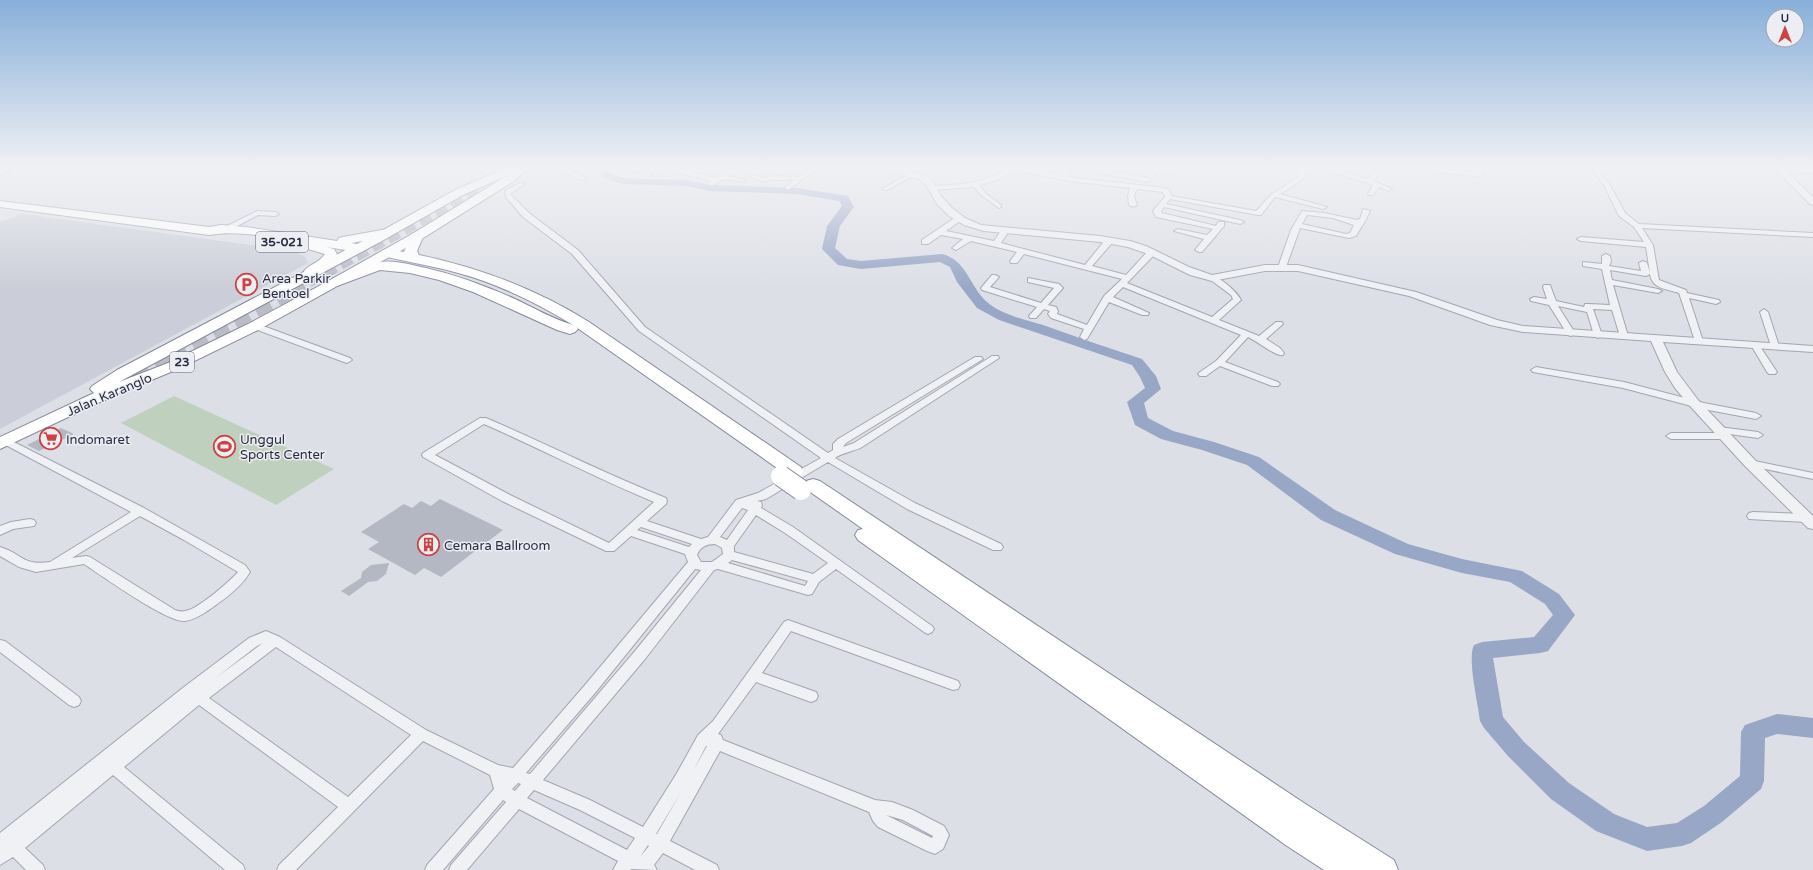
<svg xmlns="http://www.w3.org/2000/svg" width="1813" height="870" font-family="'Varela Round',sans-serif">
  <rect width="100%" height="100%" fill="#dddfe7"/>
  <!-- built -->
  <path fill="#cbced8" d="M23 214 294 251 305 257 308 263 0 429V222Z"/>
  <!-- green -->
  <path fill="#c0d0be" d="M174 396 334 469 276 505 121 423Z"/>
  <g fill="none" stroke-linecap="round" stroke-linejoin="round">
    <!-- river -->
    <path fill="#98a7c6" fill-rule="evenodd" d="M594 167H606L614 175 624 178 687 180 710 185 797 188 848 196 854 207 840 226 835 248 847 259 861 261 942 254C967 260 969 286 987 302 1000 314 1026 320 1043 325 1076 337 1109 348 1142 359L1156 376 1161 389 1144 403 1148 418 1173 431 1214 442 1259 457 1335 510 1408 544 1462 559 1522 571 1559 594 1575 615 1548 651 1540 653 1493 658 1503 717 1524 742 1569 783 1614 814 1647 827 1677 823 1704 806 1740 776 1741 732 1745 725 1777 714 1813 718V738L1777 734 1765 738 1764 781 1761 789 1722 822 1691 843 1682 846 1647 851 1596 831 1551 799 1508 756 1484 728 1480 721C1478 703 1467 658 1474 645L1482 642 1534 637 1553 615 1545 604 1510 582 1462 573 1395 554 1321 520 1247 465 1202 450 1161 439 1135 425 1127 402 1145 388 1140 377 1132 365 999 320 977 308 957 282 950 267 940 262 861 269 838 265 822 249 827 226 842 206 839 201 797 194 710 191 687 186 623 184 606 179Z"/>
  </g>
  <!-- building -->
  <path fill="#b4b8c3" d="M61 428 74 434 39 451 27 445Z
    M440 499 503 530 441 577 424 568 415 575 368 549 379 542 361 532 404 504 412 508 421 501 431 506Z
    M389 563 386 574 377 581 368 582 349 596 341 591 361 578 362 572 371 565Z"/>
  <g fill="none" stroke-linecap="round" stroke-linejoin="round">
    <!-- trunk-tunnel-far1 -->
    <path stroke="#b9bbc5" stroke-width="12" stroke-dasharray="12 6" stroke-linecap="butt" d="M293 290 483 186"/>
    <!-- trunk-tunnel -->
    <path stroke="#b9bbc5" stroke-width="16" stroke-dasharray="16 8" stroke-linecap="butt" d="M170 354 295 289
      M135 378 183 354"/>
    <defs>
      <path id="minor" d="M555 167C567 167 578 171 586 179L581 180Z
        M622 167H648L637 172Z
        M665 167H673L715 178C727 171 735 167 749 167L728 176 745 180V182L724 179 711 186 708 184 711 181 669 170 656 176 651 175Z
        M812 167H819L788 190 785 188 794 180C786 179 779 181 771 179L766 182 750 177 753 175 765 178 770 175C779 177 789 176 799 177Z
        M1010 167H1018L1061 175 1066 167H1072L1067 177 1165 188 1170 191 1171 196 1256 211 1272 194 1297 178 1299 175 1297 167H1303L1305 175 1302 180 1280 194 1327 207 1323 209 1275 197 1261 215H1258L1170 199 1166 204 1240 220 1244 222 1240 224 1164 207 1161 211 1162 213 1216 226 1218 222H1224V226L1202 252H1199L1195 250 1204 239 1174 231 1178 229 1207 235 1213 229 1156 217 1153 211 1165 197 1163 192 1137 189 1134 196 1137 205 1133 207 1129 205 1128 196 1130 188 1069 181 1014 170 997 180 980 185 985 193 1001 205V207L999 208 981 195 974 187 933 190 930 188 933 186C961 185 986 183 1010 167Z
        M1111 167H1127L1151 171 1153 167H1161L1175 171 1172 173 1158 170 1153 178 1149 179V181L1147 182 1103 174V172L1105 171 1149 178V174L1114 169Z
        M1316 167H1326L1368 179 1375 171H1379L1380 172 1374 181 1392 189 1389 191 1379 187 1373 195H1369L1368 194 1373 185Z
        M1411 167H1431L1476 173 1475 167H1481L1483 175 1480 177 1414 169Z
        M1591 167H1597L1611 187 1625 213 1639 224 1813 233V237L1642 228 1653 245 1659 280 1686 290 1687 293 1719 300 1720 302 1716 304 1689 298 1703 341 1702 343H1696L1695 341 1679 293C1667 289 1652 289 1650 274L1646 276 1610 270 1612 280 1658 289 1662 291 1658 293 1613 285 1628 336 1624 339 1620 336 1612 310 1593 309 1602 335 1598 338 1594 335 1587 312 1558 306 1575 333 1571 336 1568 335 1549 305 1531 301 1530 299 1534 297 1547 299 1543 287 1544 285H1550L1556 301 1584 307 1585 304H1588L1610 305 1602 269 1583 266V262L1602 264V256L1606 254 1610 256 1611 262 1609 266 1641 271 1639 263 1643 261 1647 263 1650 273 1646 247 1581 241 1577 239 1581 237 1644 242 1634 227 1619 216 1605 187Z
        M1779 167 1813 169V173L1777 170 1776 169Z
        M911 173 916 174 887 190 882 189Z
        M520 183 525 184 511 193V195L529 213 578 250 645 327 828 453 833 450V444L838 439 975 357H981L983 359 846 443 843 447 854 443 992 356H998L999 358 862 447C853 452 843 452 835 458L915 503 1001 544 1003 547 1001 550H993L907 509 828 462 766 499 757 501 761 502 762 505 761 508 793 527 932 626 934 629 932 632 928 634 924 632 836 569 819 582 812 594 808 595 718 569 714 570 645 659 543 780 590 800 643 827 677 773 698 735 713 721 784 622 788 620 958 681 960 685 958 689 953 690 791 631 762 673 816 692 818 696 816 700 811 702 756 682 718 734 721 735 723 740 875 800 892 802 913 810 944 826 949 835 943 849 935 854 927 851 878 827 873 821 869 812 720 751 670 841 717 865 719 870H695L663 853 654 865 657 870 631 869 630 870H613L618 861 519 809 467 870H449L451 865 506 802 503 800 443 870H425L427 865 494 789 490 775 423 741 296 870H277L279 865 338 807 199 705 124 767 243 865 245 870H225L113 775 25 848 43 865 45 870H26L13 857 0 865V833L184 687 249 638 266 631 280 637 426 730 498 765 513 768 585 685 688 562 685 554 631 536 614 551H606L502 501 423 457 422 455 423 453 480 418H486C547 444 605 474 666 498L667 501 666 504 647 521 701 539 708 537 736 500 758 493 821 458 639 331 572 254 523 217 506 197 505 191ZM484 424C541 449 596 478 654 502L609 543 510 495 435 455ZM742 508 748 510 727 540 720 537ZM756 515 785 533 828 563 813 574 734 552V546ZM641 527 692 544 689 547 637 530ZM715 544 722 548 723 554 712 562H701L697 555C700 547 707 544 715 544ZM732 560 808 581 805 586 728 563ZM695 569 701 570 635 651 530 774 526 773 595 693ZM263 643 214 679 257 646ZM276 647 411 735 348 797 209 698ZM706 746H707L693 771ZM518 783 521 784 515 791 512 789ZM534 790 580 810 635 838 627 850 527 798ZM681 792 657 834H656ZM886 815 903 820 933 836 932 838ZM648 845 649 846 640 857Z
        M1363 209 1370 211C1366 221 1361 227 1356 236L1349 238 1300 228 1286 267 1282 269 1278 267 1291 230 1302 211 1324 213 1357 220 1360 219ZM1307 215 1333 218 1354 225 1350 233 1346 234 1302 224Z
        M257 211 275 212 279 214 275 216 258 215 228 231 221 229Z
        M956 217 963 219 946 231 994 241 1002 229H1005L1009 231 1001 243 1085 265 1106 239H1112V243L1092 266 1126 275 1149 250H1155V254L1127 283 1212 317 1233 299 1231 295 1208 278 1209 276C1219 275 1237 292 1241 300L1219 320 1259 336 1276 322H1282L1283 324 1266 339 1280 348 1284 353 1283 355C1276 357 1257 341 1248 337L1225 362 1278 382 1280 384 1278 386H1272L1220 366 1206 376H1200L1198 374 1200 372 1216 361 1241 335 1123 287 1113 297 1149 313 1148 315H1142L1109 302 1087 339 1084 340 1080 337 1084 329 1051 318 1048 314 1050 311 1044 309 1036 318H1030L1029 316 1037 307 982 290 981 288 992 275H995L999 277 990 287 1041 303 1054 288 1028 282V278L1059 284 1063 288 1048 305 1056 307 1058 311 1057 314 1087 325 1104 296 1122 279 1024 254 1017 263H1011L1010 261 1017 252 971 241 956 250 952 248 963 239 941 235 928 244H922V240Z
        M1764 309 1768 312 1779 346 1778 348 1775 349 1771 346 1760 312Z
        M255 323 350 358 352 360 347 363 344 362 252 328 251 326 252 324Z
        M1755 342 1759 345 1777 372 1775 374H1769L1767 372 1751 345Z
        M1536 367 1624 382 1704 403 1756 413 1761 416 1756 419 1703 409 1623 388 1533 372 1531 370Z
        M1719 427 1758 432 1763 435 1758 438 1729 434 1730 436 1729 438 1725 439H1671L1666 436 1671 433H1719L1714 430Z
        M6 438 144 508 245 565 250 572C243 584 231 594 220 602 210 609 198 619 185 621 168 623 102 576 84 564L36 572 19 567 0 556V547C23 554 22 566 50 562L131 512 2 443 1 441 2 439ZM140 516 184 540 238 572C229 582 197 610 185 611 181 612 178 611 175 610L90 557 86 556 72 558Z
        M1750 460 1813 473V479L1746 465 1745 463 1746 461Z
        M1753 512 1806 514 1810 515 1812 518 1810 521 1806 522 1749 519 1747 516 1749 513Z
        M30 519 34 520 36 523 34 526 13 529 0 535V526L11 522Z
        M0 640 5 641 79 697 81 701 79 705 74 707 69 705 0 652Z"/>
      <path id="tertiary" d="M882 167H898L925 175 933 182 941 196 952 208 965 218 981 225 1100 236 1130 241 1146 246 1189 267 1212 275 1265 265H1298L1416 292 1497 320 1523 326 1813 346V352L1663 342 1677 372 1698 400 1755 460 1813 516V529L1808 528 1745 466 1690 406 1675 388 1665 372 1651 341 1523 332 1490 325 1409 296 1298 271H1265L1212 281 1190 275 1148 254 1128 247 1100 242 984 231 964 225 949 216 937 204 926 185 919 179 883 169Z
        M1773 167H1782L1813 197V205L1810 204Z"/>
      <path id="primary" d="M0 201 209 227 221 225 246 227 337 241 339 238 343 237 387 229 393 233 387 237 351 243 363 245 365 248 363 251 359 252 326 247 334 249 337 254C330 264 320 277 306 274L304 271C309 264 318 264 325 254L308 249 306 246 307 244C276 239 241 229 209 235L0 207Z"/>
      <path id="trunk" d="M508 167 522 169 524 171 514 181 420 240 260 329 178 369 113 396 0 449V437L94 393 90 389 92 386 117 370 374 235 455 190ZM508 175 412 234 332 279 250 323 168 363 119 382 382 241 463 195Z"/>
      <path id="motorway" d="M416 233 421 234 423 237 417 251 419 255C481 268 536 289 589 322L801 467 803 471 801 475 794 477 787 475 576 327 578 329 575 332 570 334 557 330 473 292 439 280 410 273 380 270 337 286 332 285 330 282 332 279C347 272 363 263 381 262 396 260 411 265 426 268 456 275 486 286 515 299 534 308 553 319 573 325 537 303 499 284 458 273 434 266 408 262 383 256L381 253 383 250 388 249 404 252 411 234Z
        M813 479 820 481 1307 805 1394 860 1398 870H1324L1287 846 858 540 855 535 858 530 863 529 806 489 803 485 806 481Z"/>
    </defs>
    <!-- minor casing -->
    <use href="#minor" stroke="#a3a5b1" stroke-width="2"/>
    <!-- tertiary casing -->
    <use href="#tertiary" stroke="#a3a5b1" stroke-width="2"/>
    <!-- primary casing -->
    <use href="#primary" stroke="#9ca2b2" stroke-width="2"/>
    <!-- trunk casing -->
    <use href="#trunk" stroke="#858a9d" stroke-width="2"/>
    <!-- motorway casing -->
    <use href="#motorway" stroke="#858a9d" stroke-width="2"/>
    <!-- minor -->
    <use href="#minor" fill="#eff1f5" fill-rule="evenodd"/>
    <!-- tertiary -->
    <use href="#tertiary" fill="#eff1f5" fill-rule="evenodd"/>
    <!-- primary -->
    <use href="#primary" fill="#fff" fill-rule="evenodd"/>
    <!-- trunk -->
    <use href="#trunk" fill="#fff" fill-rule="evenodd"/>
    <!-- motorway -->
    <use href="#motorway" fill="#fff" fill-rule="evenodd"/>
    <defs>
      <path id="rail" d="M0 174 17 167"/>
    </defs>
    <!-- rail casing -->
    <use href="#rail" stroke="#777c90" stroke-width="3"/>
    <!-- rail -->
    <use href="#rail" stroke="#eceef4" stroke-width="2" stroke-dasharray="6" stroke-linecap="butt"/>
    <defs>
      <path id="motorway-bridge" d="M781 476 801 490"/>
    </defs>
    <!-- motorway-bridge casing -->
    <use href="#motorway-bridge" stroke="#858a9d" stroke-width="22" stroke-linecap="butt"/>
    <!-- motorway-bridge -->
    <use href="#motorway-bridge" stroke="#fff" stroke-width="20"/>
  </g>
  <!-- sky -->
  <linearGradient id="sky" x2="0" y2="1"><stop stop-color="#88afda"/><stop offset="0.58" stop-color="#f0f1f4"/><stop offset="1" stop-color="#f0f1f4" stop-opacity="0"/></linearGradient>
  <rect width="1813" height="289" fill="url(#sky)"/>
  <!-- icons -->
  <defs>
    <symbol id="parking-ring" viewBox="-11 -11 22 22"><circle r="9.5" fill="#eceef4" stroke="#cb4342" stroke-width="1.5"/><path d="M-3.5-5.5H1a3.5 3.5 0 0 1 0 7H-1V5.5H-3.5ZM-1-3.4V-.6H.8a1.4 1.4 0 0 0 0-2.8Z" fill="#cb4342"/></symbol>
    <symbol id="supermarket-ring" viewBox="-11 -11 22 22"><circle r="9.5" fill="#eceef4" stroke="#cb4342" stroke-width="1.5"/><path d="M-6-5.5h2.5l.6 2H6L4.5 2H-2.5L-4.4-4H-6ZM-1.5 3.2a1.3 1.3 0 1 0 .1 0ZM3 3.2a1.3 1.3 0 1 0 .1 0Z" fill="#cb4342"/></symbol>
    <symbol id="stadium-ring" viewBox="-11 -11 22 22"><circle r="9.5" fill="#eceef4" stroke="#cb4342" stroke-width="1.5"/><path d="M0-5a6.5 5 0 1 0 0 10a6.5 5 0 1 0 0-10ZM-3.5-1.8h7v3.6h-7Z" fill="#cb4342"/></symbol>
    <symbol id="building-ring" viewBox="-11 -11 22 22"><circle r="9.5" fill="#eceef4" stroke="#cb4342" stroke-width="1.5"/><path d="M-4-6H4V6H1V3H-1V6H-4ZM-2.5-4.3h1.7v1.8h-1.7ZM.8-4.3h1.7v1.8H.8ZM-2.5-1h1.7V.8h-1.7ZM.8-1h1.7V.8H.8Z" fill="#cb4342"/></symbol>
  </defs>
  <g fill-rule="evenodd">
    <use href="#parking-ring" x="234" y="272" width="25" height="25"/>
    <use href="#supermarket-ring" x="38" y="426" width="25" height="25"/>
    <use href="#stadium-ring" x="212" y="434" width="25" height="25"/>
    <use href="#building-ring" x="416" y="532" width="25" height="25"/>
  </g>
  <g text-anchor="middle" stroke-width="3" stroke-linejoin="round" paint-order="stroke">
    <!-- shield labels -->
    <g fill="#eceef4" stroke="#626674" stroke-width="1">
      <rect x="256" y="232" width="52" height="20" rx="3"/>
      <rect x="170" y="352" width="24" height="20" rx="3"/>
    </g>
    <g font-size="12" font-weight="bold" fill="#272b3d">
      <text x="282" y="246">35-021</text>
      <text x="182" y="366">23</text>
    </g>
    <!-- poi labels -->
    <g font-size="13" fill="#272b3d" stroke="#eceef4" text-anchor="start">
      <text x="262" y="283">Area Parkir<tspan x="262" dy="15">Bentoel</tspan></text>
      <text x="66" y="444">Indomaret</text>
      <text x="240" y="444">Unggul<tspan x="240" dy="15">Sports Center</tspan></text>
      <text x="444" y="550">Cemara Ballroom</text>
    </g>
    <!-- street labels -->
    <g font-size="13" fill="#272b3d" stroke="#eceef4">
      <text transform="translate(109 394) rotate(-23)" y="5">Jalan Karanglo</text>
    </g>
  </g>
  <!-- north arrow -->
  <g transform="translate(1785 28)"><circle r="19" fill="#eceef4" stroke="#9da0ab"/>
  <path d="M0-3L7 15L0 10L-7 15Z" fill="#cb4342"/>
  <text y="-6" font-size="11" font-weight="bold" text-anchor="middle" fill="#272b3d">U</text>
  </g>
</svg>
